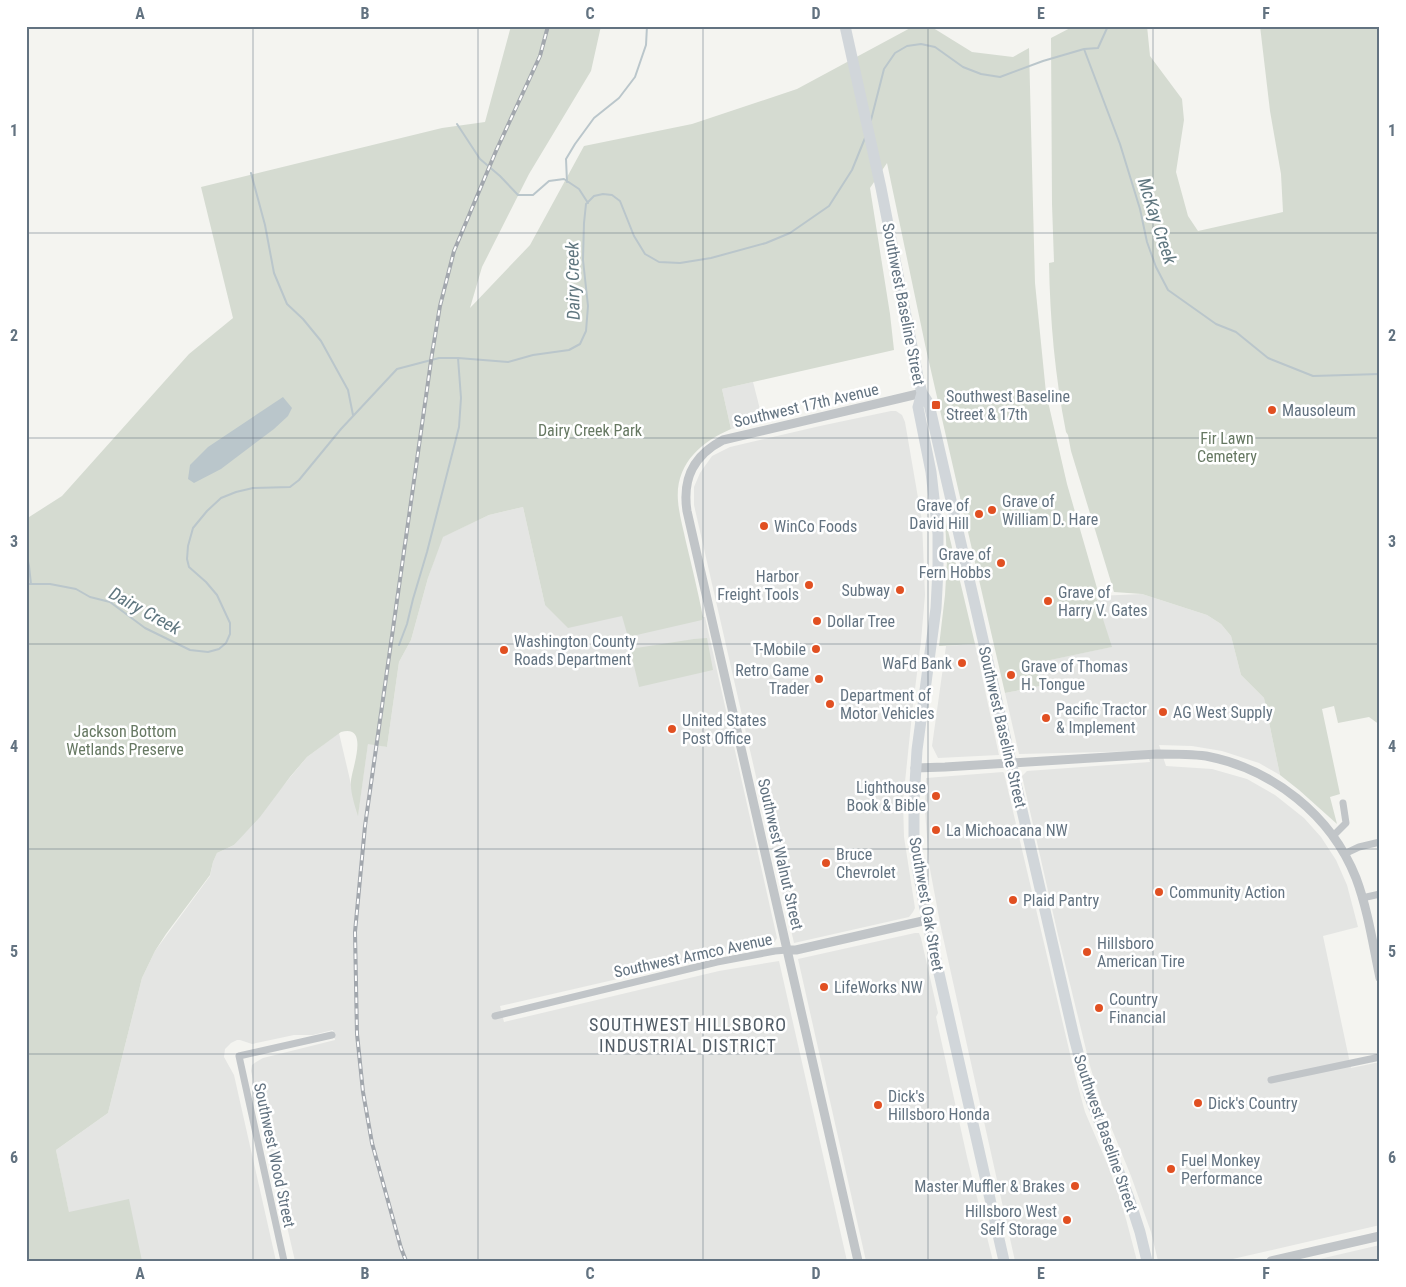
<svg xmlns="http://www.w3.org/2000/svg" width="1406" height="1287" font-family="'Roboto Condensed',sans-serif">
  <rect width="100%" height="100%" fill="#f4f4f0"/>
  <!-- built -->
  <path fill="#e4e5e3" d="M753 382 763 421 731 429 722 389Z
    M891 411H896L902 415 905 422 922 521 925 595 921 641 913 705 903 801 904 837 915 908 913 912 909 917 794 943 694 505V487L700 473 712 456 730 447 820 426Z
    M523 507 545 605 622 616 702 620 703 617H705L777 938 774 943 500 1006 504 1022 719 971 779 961 847 1261H295L251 1071 252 1065 256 1062 263 1058 335 1040 333 1030 313 1035H294L252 1044 240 1040H237L231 1043 225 1049 224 1057 234 1075 276 1261H142L69 1213 56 1150 108 1113 142 978 155 951 210 876 213 862 217 853 234 845 307 757 339 733 358 814 368 743 387 747 399 662 411 640 428 578 442 537 489 515Z
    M1142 594 1207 615 1221 624 1231 636 1241 675 1264 698 1280 775 1259 763 1222 751 1192 746 1159 745 1166 766 1212 769 1247 779 1275 795 1304 818 1321 837 1336 860 1347 885 1358 927 1323 936 1351 1068 1380 1062V1225L1224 1261H1158L1151 1232 1131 1176 1102 1105 1090 1066 1058 935 1022 776 1027 771 1150 762 1146 751 1019 754 1005 693 1040 686 1035 663 1111 647 1096 596Z
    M975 644 999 755 938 758 932 746 946 646Z
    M1003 772 1004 773 1075 1075 1085 1112 1109 1168 1117 1190 1126 1219 1137 1261H1015L941 928 929 864 925 810 926 778Z
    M915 933H919L921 938 938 1013 936 1017 967 1157 993 1261H866L798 959Z
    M1380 1245V1261H1311Z"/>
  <!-- green -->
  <path fill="#d5dbd1" d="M511 26H601L591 71 529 174 482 267 470 308 530 245 584 146 692 124 797 89 914 26H930L972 52 1013 57 1029 48 1035 283 1046 393 1067 484 1099 595 1096 597 1112 647 1036 663 1040 686 1005 693 926 349 887 163 870 188 890 314 894 350 722 389 731 429C701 442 675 464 678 501 679 514 683 528 686 542 692 567 698 592 703 617L702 620 628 637 622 616 568 628 545 605 523 507 489 515 443 537 428 578 411 640 399 662 387 747 368 744 358 816C355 806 350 792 351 781 352 768 370 724 341 732L307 757 290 777 260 817 234 845 217 853 213 862 210 875 166 934 155 951 142 978 108 1113 56 1150 69 1212 129 1199 142 1261H26V519L62 496 189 354 233 318 201 187 442 128 485 122Z
    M1074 26H1147L1150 56 1182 99 1184 120 1176 172 1188 216 1198 231 1283 212 1281 174 1270 111 1260 26H1380V725L1369 717 1338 723 1334 706 1322 709 1340 794 1330 797 1337 824 1299 790 1280 775 1264 698 1241 675 1231 636 1221 624 1207 615 1142 594 1114 592 1071 451 1068 435 1066 432C1055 376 1050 320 1049 263L1054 262 1052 204 1051 38Z
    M945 518 975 644 939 646 945 595 947 561Z
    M707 638 713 670 639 687 630 649 694 639Z"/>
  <!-- water -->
  <path fill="#bac6cb" d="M283 397 292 408 288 416 274 429 221 469 194 483 188 479 190 465 208 447Z"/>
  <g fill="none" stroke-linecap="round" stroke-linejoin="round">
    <!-- stream -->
    <path stroke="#bac6cb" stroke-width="2" d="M1084 49 1120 144 1140 209 1147 242 1156 267 1168 290 1216 324 1236 332 1268 358 1313 376 1380 374
      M871 120 884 69 895 53 907 46 921 44 935 47 963 67 981 74 1000 77 1043 61 1084 49 1098 48 1108 26
      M457 124 480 159 500 176 518 195H533L549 181 564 179 579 189 588 203
      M251 173 265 225 274 273 287 304 303 319 321 341 348 390 353 415
      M567 182 566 159 575 144 594 118 619 98 635 77 646 45 647 26
      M26 552 29 566 31 584
      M26 584H50L76 589 90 597 110 602 145 628 190 650 208 652 219 649 226 643 230 634V623L217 595 206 582 189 567 187 559 188 546 193 528 207 511 221 498 236 492 253 488 290 487 299 480 341 429 397 369 439 358H458L508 362 533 355 569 350 580 344 586 331 588 306 583 260 584 223 586 204 594 196 603 194 612 195 620 201 634 236 645 254 659 262 680 263 711 258 766 243 790 233 829 206 852 170 865 138
      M399 645 407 624 413 599 427 552 459 427 461 398 458 358"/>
    <!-- minor -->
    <path stroke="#c1c5c8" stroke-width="7" d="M1333 836 1346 823 1343 803
      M1344 854 1359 847 1380 842
      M1362 898 1380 894
      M495 1016 717 962 775 951 787 950
      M1271 1080 1380 1057
      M284 1261 239 1056 332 1035"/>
    <!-- tertiary -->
    <path stroke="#c1c5c8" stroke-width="9" d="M915 768 945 767 1157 754C1173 754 1190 754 1206 756 1273 769 1331 815 1356 878 1368 910 1373 945 1380 978
      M787 950H796L927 920
      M858 1261 687 511C682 478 694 455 723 440L922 393
      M1271 1261 1380 1236"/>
    <!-- trunk -->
    <path stroke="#d1d6da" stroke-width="11" d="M845 26 881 188 918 377 922 393 929 404 1074 1037 1089 1095 1129 1198 1140 1232 1147 1261
      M922 393 918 407 931 472 938 534V569L936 608 917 750 914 801V836L918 871 927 920 1004 1261"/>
    <defs>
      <path id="rail" d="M406 1261 401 1248 372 1143 363 1092 357 1034 355 932 365 826 432 354 440 306 454 251 496 151 540 56 548 26"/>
    </defs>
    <!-- rail casing -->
    <use href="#rail" stroke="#a2a7ad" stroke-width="4"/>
    <!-- rail -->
    <use href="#rail" stroke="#fff" stroke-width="2" stroke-dasharray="5.5" stroke-linecap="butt"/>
  </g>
  <!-- grid -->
  <path fill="none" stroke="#637381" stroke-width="1" stroke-opacity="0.55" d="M253 26V1261M478 26V1261M703 26V1261M928 26V1261M1153 26V1261M26 233H1380M26 438H1380M26 644H1380M26 849H1380M26 1054H1380"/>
  <!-- markers -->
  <g fill="#e15022" stroke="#fff" stroke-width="2">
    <rect x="931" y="400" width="10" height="10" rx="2.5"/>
    <circle cx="1272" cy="410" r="5"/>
    <circle cx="992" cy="510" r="5"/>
    <circle cx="979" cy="514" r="5"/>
    <circle cx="764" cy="526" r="5"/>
    <circle cx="1001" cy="563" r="5"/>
    <circle cx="809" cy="585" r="5"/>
    <circle cx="900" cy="590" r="5"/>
    <circle cx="1048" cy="601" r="5"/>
    <circle cx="817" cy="621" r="5"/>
    <circle cx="816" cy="649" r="5"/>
    <circle cx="504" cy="650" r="5"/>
    <circle cx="962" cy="663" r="5"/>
    <circle cx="1011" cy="675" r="5"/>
    <circle cx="819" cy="679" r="5"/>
    <circle cx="830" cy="704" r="5"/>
    <circle cx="1163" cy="712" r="5"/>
    <circle cx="1046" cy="718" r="5"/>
    <circle cx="672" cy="729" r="5"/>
    <circle cx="936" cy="796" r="5"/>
    <circle cx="936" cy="830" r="5"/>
    <circle cx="826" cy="863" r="5"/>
    <circle cx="1159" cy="892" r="5"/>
    <circle cx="1013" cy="900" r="5"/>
    <circle cx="1087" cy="952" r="5"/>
    <circle cx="824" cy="987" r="5"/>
    <circle cx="1099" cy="1008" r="5"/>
    <circle cx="1198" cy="1103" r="5"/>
    <circle cx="878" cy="1105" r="5"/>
    <circle cx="1171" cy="1169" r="5"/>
    <circle cx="1075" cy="1186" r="5"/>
    <circle cx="1067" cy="1220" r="5"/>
  </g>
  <g text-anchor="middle" stroke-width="5" stroke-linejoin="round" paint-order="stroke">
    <!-- street labels -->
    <g font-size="16" fill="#637381" stroke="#fff">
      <text transform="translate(904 304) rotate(79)" y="6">Southwest Baseline Street</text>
      <text transform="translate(806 405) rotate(-13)" y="6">Southwest 17th Avenue</text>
      <text transform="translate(1003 727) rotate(77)" y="6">Southwest Baseline Street</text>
      <text transform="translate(781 854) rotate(77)" y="6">Southwest Walnut Street</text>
      <text transform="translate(927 904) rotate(80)" y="6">Southwest Oak Street</text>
      <text transform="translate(693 955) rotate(-12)" y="6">Southwest Armco Avenue</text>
      <text transform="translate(1106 1133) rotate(71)" y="6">Southwest Baseline Street</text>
      <text transform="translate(275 1155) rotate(78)" y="6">Southwest Wood Street</text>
    </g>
    <!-- poi labels -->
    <g font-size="16" fill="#637381" stroke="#fff" text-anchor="start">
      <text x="946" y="402">Southwest Baseline<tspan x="946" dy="18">Street &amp; 17th</tspan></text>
      <text x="1282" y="416">Mausoleum</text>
      <text x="1002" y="507">Grave of<tspan x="1002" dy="18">William D. Hare</tspan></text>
      <text x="969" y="511" text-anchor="end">Grave of<tspan x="969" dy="18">David Hill</tspan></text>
      <text x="774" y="532">WinCo Foods</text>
      <text x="991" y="560" text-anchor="end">Grave of<tspan x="991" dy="18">Fern Hobbs</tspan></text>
      <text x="799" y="582" text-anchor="end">Harbor<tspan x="799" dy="18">Freight Tools</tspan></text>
      <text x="890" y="596" text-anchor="end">Subway</text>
      <text x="1058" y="598">Grave of<tspan x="1058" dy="18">Harry V. Gates</tspan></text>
      <text x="827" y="627">Dollar Tree</text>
      <text x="514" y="647">Washington County<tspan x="514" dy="18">Roads Department</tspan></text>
      <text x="806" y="655" text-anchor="end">T-Mobile</text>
      <text x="952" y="669" text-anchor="end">WaFd Bank</text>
      <text x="1021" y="672">Grave of Thomas<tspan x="1021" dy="18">H. Tongue</tspan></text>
      <text x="809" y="676" text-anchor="end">Retro Game<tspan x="809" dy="18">Trader</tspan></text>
      <text x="840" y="701">Department of<tspan x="840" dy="18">Motor Vehicles</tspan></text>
      <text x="1056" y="715">Pacific Tractor<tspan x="1056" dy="18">&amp; Implement</tspan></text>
      <text x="1173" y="718">AG West Supply</text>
      <text x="682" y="726">United States<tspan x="682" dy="18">Post Office</tspan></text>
      <text x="926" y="793" text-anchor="end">Lighthouse<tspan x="926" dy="18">Book &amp; Bible</tspan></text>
      <text x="946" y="836">La Michoacana NW</text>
      <text x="836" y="860">Bruce<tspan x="836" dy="18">Chevrolet</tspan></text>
      <text x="1169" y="898">Community Action</text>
      <text x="1023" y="906">Plaid Pantry</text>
      <text x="1097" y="949">Hillsboro<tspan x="1097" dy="18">American Tire</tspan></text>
      <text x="834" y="993">LifeWorks NW</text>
      <text x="1109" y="1005">Country<tspan x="1109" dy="18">Financial</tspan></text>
      <text x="888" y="1102">Dick's<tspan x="888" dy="18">Hillsboro Honda</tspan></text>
      <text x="1208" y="1109">Dick's Country</text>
      <text x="1181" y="1166">Fuel Monkey<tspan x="1181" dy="18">Performance</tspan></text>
      <text x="1065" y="1192" text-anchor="end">Master Muffler &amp; Brakes</text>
      <text x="1057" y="1217" text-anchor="end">Hillsboro West<tspan x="1057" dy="18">Self Storage</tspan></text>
    </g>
    <!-- park labels -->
    <g font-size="16" fill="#667862" stroke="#fff">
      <text x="590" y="436">Dairy Creek Park</text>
      <text x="1227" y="444">Fir Lawn<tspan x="1227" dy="18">Cemetery</tspan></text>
      <text x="125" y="737">Jackson Bottom<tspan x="125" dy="18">Wetlands Preserve</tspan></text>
    </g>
    <!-- water labels -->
    <g font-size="18" font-style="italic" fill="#5f767f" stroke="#fff">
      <text transform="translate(1157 221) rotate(72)" y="6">McKay Creek</text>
      <text transform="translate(573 281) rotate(-91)" y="6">Dairy Creek</text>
      <text transform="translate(145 611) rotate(29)" y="6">Dairy Creek</text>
    </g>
    <!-- neighbourhood labels -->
    <g font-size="18" letter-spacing="1" fill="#515c66" stroke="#fff">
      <text x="688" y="1031">SOUTHWEST HILLSBORO<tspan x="688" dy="21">INDUSTRIAL DISTRICT</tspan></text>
    </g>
  </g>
  <!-- border -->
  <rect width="1406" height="1287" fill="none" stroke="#ffffff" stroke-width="55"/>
  <rect x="28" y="28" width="1350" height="1232" fill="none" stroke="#637381" stroke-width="2"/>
  <g font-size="16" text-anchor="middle" font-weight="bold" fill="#637381">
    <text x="140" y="19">A</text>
    <text x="365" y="19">B</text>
    <text x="590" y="19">C</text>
    <text x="816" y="19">D</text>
    <text x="1041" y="19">E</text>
    <text x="1266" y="19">F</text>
    <text x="14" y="136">1</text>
    <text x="1392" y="136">1</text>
    <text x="14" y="341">2</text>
    <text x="1392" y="341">2</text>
    <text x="14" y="547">3</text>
    <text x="1392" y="547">3</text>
    <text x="14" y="752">4</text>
    <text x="1392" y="752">4</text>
    <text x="14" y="957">5</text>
    <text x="1392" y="957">5</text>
    <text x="14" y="1163">6</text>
    <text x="1392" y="1163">6</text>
    <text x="140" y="1279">A</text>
    <text x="365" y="1279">B</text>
    <text x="590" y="1279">C</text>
    <text x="816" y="1279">D</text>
    <text x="1041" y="1279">E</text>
    <text x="1266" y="1279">F</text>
  </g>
</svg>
